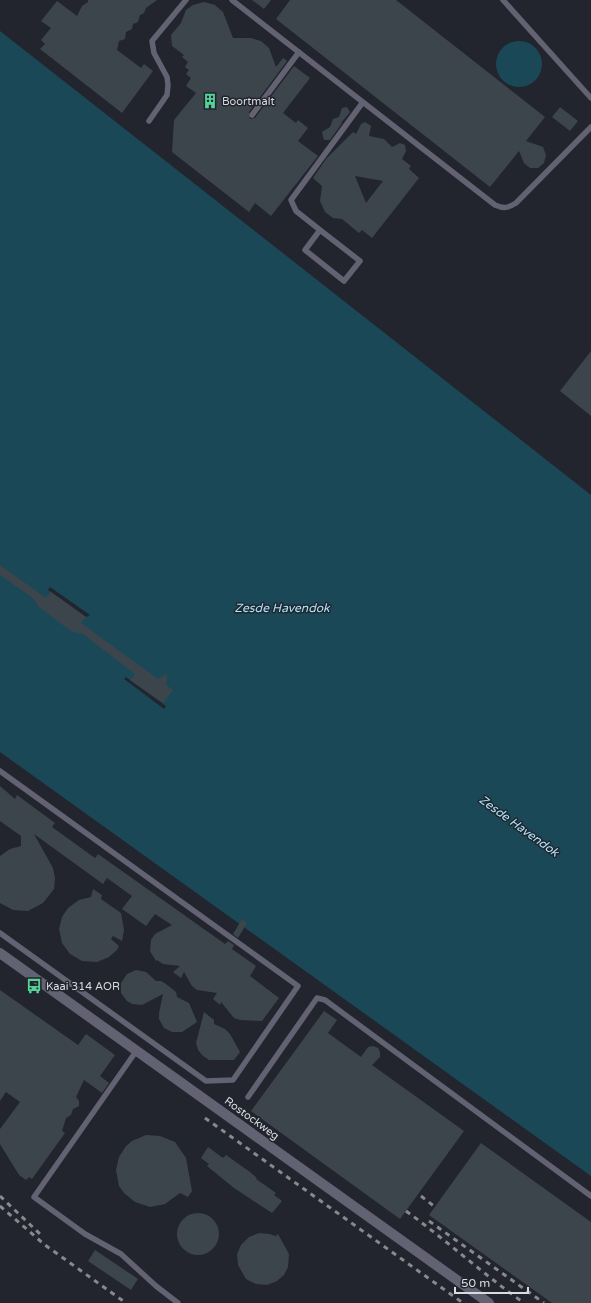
<svg xmlns="http://www.w3.org/2000/svg" width="591" height="1303" font-family="'Varela Round',sans-serif">
  <rect width="100%" height="100%" fill="#22252d"/>
  <!-- water -->
  <path fill="#1b4857" d="M0 31 591 495V1176L0 752Z
    M496 64a23 23 0 1 1 46 0a23 23 0 1 1-46 0Z"/>
  <!-- pier -->
  <path fill="#22252d" d="M50 587 90 615 86 617 48 590Z
    M126 677 166 706 164 709 124 679Z"/>
  <!-- building -->
  <path fill="#3d454c" fill-rule="evenodd" d="M88 0H157L146 8 144 13 140 15 138 22 133 24 132 29 126 32 125 39 119 41 117 50 141 68 144 64 153 71 122 113 40 49 45 44 41 40 51 28 41 21 57 1 77 16 82 6 88 2Z
    M252 0H271L264 9Z
    M290 0H396L545 117 526 141 543 147 546 155 544 163 538 168H530L524 163 519 151 490 187 276 19Z
    M204 2 215 5 223 12 233 38H251L261 41 269 48 276 67 283 58 287 61 249 112 250 119 255 118 294 66 310 78 283 113 296 123 298 120 308 128 298 141 318 156 271 216 255 203 249 212 172 152 174 120 196 93 186 86 191 78 186 74 189 70 185 67 188 62 182 57 184 55 172 46 171 35 181 23 186 10 193 5Z
    M347 107 350 112 341 123H342L330 140H324L322 132 330 127 333 119 339 117 342 108Z
    M560 107 578 121 570 131 552 117Z
    M365 122 371 126 369 136 384 139 392 147 400 143 405 145 406 151 402 159 411 166 409 169 419 178 372 238 362 230 359 233 342 219 333 218 325 212 320 201 322 186 313 178 326 159 353 132 356 134 361 124ZM355 176 383 181 366 203Z
    M591 351V416L560 391Z
    M0 565 46 598 51 592 86 617 81 623 158 679 167 674 166 685 173 690 163 703 130 680 135 674 83 634 71 631 39 607 33 598 0 575Z
    M0 786 15 799 17 795 55 823 52 827 95 858 98 854 225 944 228 941 234 945 232 949 256 966 250 976 279 998 262 1021 240 1020 234 1018 221 1002 220 1005 213 999 217 993 197 990 192 986 184 972 181 978 173 972 180 966 163 964 157 960 156 961 150 951 151 940 155 934 172 925 155 914 146 926 122 909 132 896 107 878 103 884 34 834 53 868 55 878 54 889 43 903 28 911 13 910 0 903V856L10 849 21 846V836L0 821Z
    M93 889 102 895 101 899 121 913 124 930 122 941 113 936 111 939 119 946 117 950 109 957 97 962 82 961 70 954 62 943 59 929 62 917 68 908 79 900 91 897Z
    M242 919 247 923 238 938 233 934Z
    M136 970 146 972 156 981H161L166 984 176 992 177 997 189 1003 197 1022 182 1032H172L164 1028 159 1019V1013L163 994 142 1005 132 1004 127 1001 121 993V983L127 974Z
    M0 990 78 1045 86 1034 115 1055 100 1076 109 1083 102 1093 84 1080 76 1097 79 1101V1106L73 1109 71 1115 66 1118 62 1131 65 1133 32 1179 29 1177 26 1180 19 1175 0 1144V1129L20 1102 6 1092 0 1101Z
    M324 1011 337 1020 328 1033 361 1057 368 1047 373 1046 378 1048 380 1052V1057L372 1065 464 1131 400 1219 251 1111Z
    M204 1012 214 1020V1024L225 1029 230 1034 240 1052 234 1060H209L203 1056 198 1050 196 1043Z
    M146 1135 160 1136 175 1142 186 1158 192 1191 188 1197 180 1193 165 1204 150 1207 135 1202 124 1193 119 1186 116 1170 119 1157 126 1146 132 1141Z
    M481 1143 591 1222V1303H552L429 1215Z
    M208 1147 223 1158 226 1155 250 1172 257 1178 256 1179 276 1193 274 1195 282 1201 272 1213 234 1188 207 1166 209 1164 201 1158Z
    M177 1234a21 21 0 1 1 42 0a21 21 0 1 1-42 0Z
    M259 1233 269 1234 276 1236 278 1234 289 1254 288 1267 284 1275 277 1281 267 1285 256 1284 246 1279 238 1265 237 1254 241 1245 249 1237Z
    M95 1250 138 1279 131 1290 88 1261Z"/>
  <g fill="none" stroke-linecap="round" stroke-linejoin="round">
    <!-- service -->
    <path stroke="#636272" stroke-width="5.5" d="M232 0 495 205C504 209 508 208 516 203L591 127
      M503 0 591 98
      M252 115 299 52
      M149 121 167 95 168 85 167 77 154 53 152 41 186 0
      M320 230 360 261 344 281 305 250 320 230 296 211 291 200 363 102
      M0 771 298 986 233 1080 206 1081 0 933
      M137 1050 34 1197 85 1234 121 1254 156 1286 178 1303
      M248 1097 317 998 325 1000 591 1196"/>
    <!-- minor -->
    <path stroke="#636272" stroke-width="10" d="M0 953 489 1303"/>
    <!-- rail -->
    <path stroke="#878990" stroke-width="3" stroke-dasharray="5 5" stroke-linecap="butt" d="M205 1118 463 1303
      M0 1196 41 1235
      M421 1196 435 1207
      M0 1206 45 1245 126 1303
      M406 1211C446 1240 483 1274 524 1303
      M429 1221 544 1303"/>
  </g>
  <!-- icons -->
  <defs>
    <symbol id="building-bare" viewBox="-9 -9 18 18"><path d="M-4-6H4V6H1V3H-1V6H-4ZM-2.5-4.3h1.7v1.8h-1.7ZM.8-4.3h1.7v1.8H.8ZM-2.5-1h1.7V.8h-1.7ZM.8-1h1.7V.8H.8Z" fill="#53d396" stroke="#22252d" stroke-width="2.5" paint-order="stroke"/></symbol>
    <symbol id="bus-bare" viewBox="-9 -9 18 18"><path d="M-5-6H5V4H4V6H2V4H-2V6H-4V4H-5ZM-3.5-4V0h7V-4ZM-3.5 1.2v1.5H-2V1.2ZM2 1.2v1.5H3.5V1.2Z" fill="#53d396" stroke="#22252d" stroke-width="2.5" paint-order="stroke"/></symbol>
  </defs>
  <g fill-rule="evenodd">
    <use href="#building-bare" x="199" y="90" width="22" height="22"/>
    <use href="#bus-bare" x="23" y="975" width="22" height="22"/>
  </g>
  <g text-anchor="middle" stroke-width="3" stroke-linejoin="round" paint-order="stroke">
    <!-- poi labels -->
    <g font-size="11" fill="#d9dbe1" stroke="#22252d" text-anchor="start">
      <text x="222" y="105">Boortmalt</text>
      <text x="46" y="990">Kaai 314 AOR</text>
    </g>
    <!-- street labels -->
    <g font-size="11" fill="#d9dbe1" stroke="#22252d">
      <text transform="translate(252 1118) rotate(36)" y="4">Rostockweg</text>
    </g>
    <!-- water labels -->
    <g font-size="12" font-style="italic" fill="#a9e5fc" stroke="#22252d">
      <text x="282" y="612">Zesde Havendok</text>
      <text transform="translate(519 826) rotate(36)" y="4">Zesde Havendok</text>
    </g>
  </g>
  <!-- scale -->
  <path d="M455 1287v6h73v-6" fill="none" stroke="#d9dbe1" stroke-width="2"/>
  <text x="461" y="1287" font-size="12" fill="#d9dbe1" stroke="#22252d" stroke-width="3" paint-order="stroke">50 m</text>
</svg>
